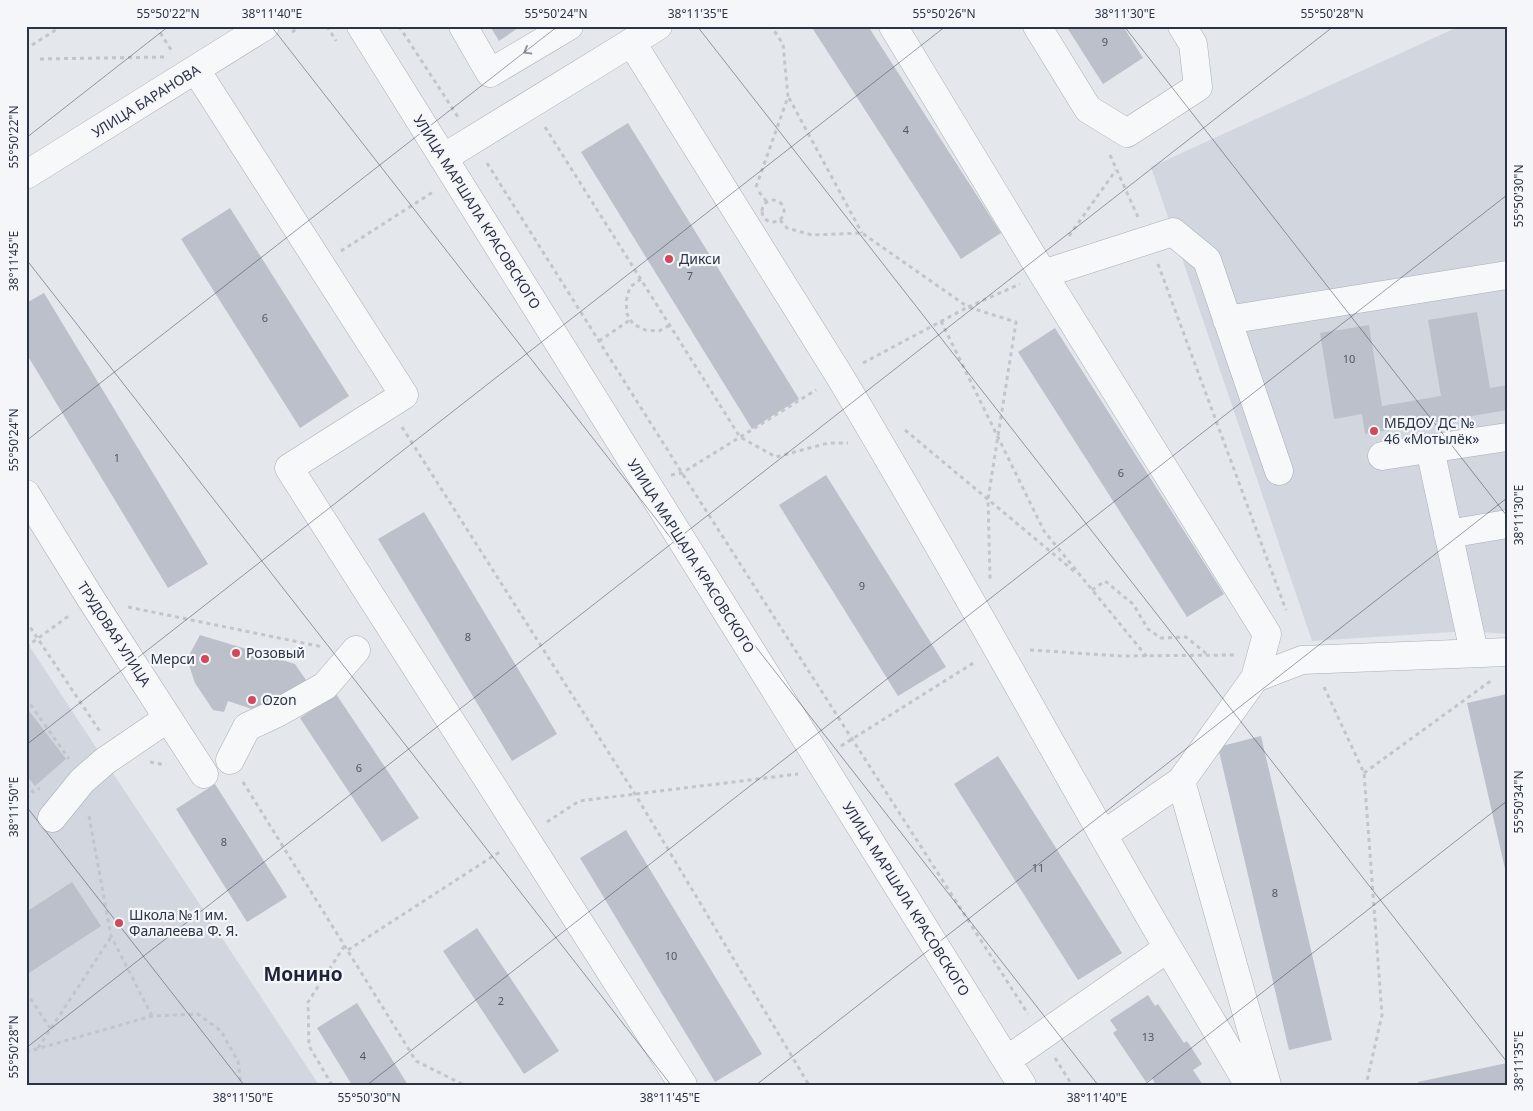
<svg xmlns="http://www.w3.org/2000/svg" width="1533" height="1111" font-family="'Noto Sans',sans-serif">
  <rect width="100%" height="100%" fill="#e4e7ec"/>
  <!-- built -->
  <path fill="#d2d6de" d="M1460 26H1507V634L1469 631 1312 641 1151 167Z
    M26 641 105 761 319 1085H26Z"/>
  <!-- building -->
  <path fill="#bbc0ca" d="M490 26H521L499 41Z
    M811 26H868L1001 233 961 259Z
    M1066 26H1123L1143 58 1103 84Z
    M628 123 799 399 752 429 581 152Z
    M230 208 349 396 300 428 181 239Z
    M44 293 208 564 168 588 26 353V303Z
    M1477 312 1490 388 1507 385V410L1365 434 1362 414 1334 419 1320 333 1369 325 1382 406 1441 396 1428 320Z
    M1055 328 1224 594 1187 617 1018 352Z
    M826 475 946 667 898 696 779 505Z
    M424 512 557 734 512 761 378 539Z
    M200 635 295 664 310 686 252 709 228 701 224 712 213 710 195 683 187 659Z
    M336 694 419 818 382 842 300 718Z
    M1507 694V873H1506L1467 703Z
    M26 707 66 759 35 786 26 775Z
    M1261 736 1332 1040 1289 1050 1218 747Z
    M998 756 1122 953 1078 980 954 784Z
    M215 784 287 897 247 922 176 809Z
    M626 830 762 1054 715 1082 580 858Z
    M72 882 101 926 26 975V912Z
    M477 928 559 1051 524 1074 443 951Z
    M1148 995 1155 1006 1158 1004 1184 1043 1187 1041 1202 1064 1193 1070 1203 1085H1156L1152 1078 1146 1082 1113 1033 1117 1030 1110 1020Z
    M357 1003 408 1085H352L317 1028Z
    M1507 1063V1085H1419L1418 1082Z"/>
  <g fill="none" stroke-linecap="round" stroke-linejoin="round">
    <defs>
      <path id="minor" d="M361 26 1022 1085
        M463 26 490 73 569 26
        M893 26 1043 274 1267 634 1255 678 1181 781 1103 835
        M1037 26 1088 109 1127 133 1198 87 1193 44 1182 26
        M632 43C701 154 771 264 839 375 953 564 1057 758 1168 948
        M196 70 404 395 289 468 683 1085
        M443 158 658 26
        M26 175 265 26
        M1043 274 1173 232 1207 260 1279 471
        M1227 320 1507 275
        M1430 449 1474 652
        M1382 456 1507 437
        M26 494 91 599 204 774
        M1448 534 1507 524
        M1255 678 1302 660 1507 652
        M230 760 247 727 277 713 325 686 356 650
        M1181 781 1267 1085
        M52 818 82 781 105 761 168 718
        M1007 1060 1168 948 1249 1085"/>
    </defs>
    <!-- minor casing -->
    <use href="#minor" stroke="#a9aeb7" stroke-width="29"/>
    <!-- path -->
    <path stroke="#c2c5cb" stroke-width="3" stroke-dasharray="4 4" stroke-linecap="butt" d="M156 26 173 53
      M327 26 336 41
      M399 26 458 117
      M292 32 302 26
      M32 45 62 26
      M40 59 165 57
      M789 98 862 233
      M545 127 740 437 776 457 828 443H848
      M1110 155 1138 217
      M487 163 682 473 1028 1014
      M756 187 788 97 783 44 771 26
      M759 192 767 202
      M762 211a11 11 0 1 1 22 0a11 11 0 1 1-22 0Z
      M780 220 787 228 812 235 862 233 968 307 1020 284
      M1069 236 1116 170
      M341 251 433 192
      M1158 264 1286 610
      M641 279 630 287 626 301 627 314 633 324 645 330 659 331 670 325
      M941 321 1044 531 1147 657
      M599 341 630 320
      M863 363 968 307 1016 322 988 499 990 579
      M402 427 635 794 809 1085
      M905 430 1075 572
      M671 475 682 473 816 390
      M1092 590 1105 581 1133 604 1148 629 1161 638 1186 637 1208 655
      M128 607 323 647
      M26 621 101 733
      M26 647 70 615
      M1030 650 1121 656 1234 655
      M1324 687 1364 773 1382 1015 1366 1085
      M26 698 69 759
      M841 746 975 662
      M150 762 166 765
      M1364 773 1492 680
      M243 782 416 1061 464 1085
      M26 784 33 792 40 788
      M26 798 33 792
      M89 816 111 936 152 1016
      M547 822 579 801 798 774
      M348 950 501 851
      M26 992 50 1028
      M38 1048 111 937
      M26 1052 152 1016 198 1014 221 1031 238 1061 241 1085
      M1055 1058 1072 1085
      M332 1085 309 1046 308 1002 345 945"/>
    <!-- minor -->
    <use href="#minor" stroke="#f7f8fa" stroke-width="28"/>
  </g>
  <!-- one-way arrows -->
  <defs><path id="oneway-chevron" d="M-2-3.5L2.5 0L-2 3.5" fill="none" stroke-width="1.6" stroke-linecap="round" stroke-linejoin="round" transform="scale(1.25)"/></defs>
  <use stroke="#9196a0" href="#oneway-chevron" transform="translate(527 51) rotate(150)"/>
  <!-- ticks -->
  <path fill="none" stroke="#2b3445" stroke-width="1" stroke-opacity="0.45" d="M271 26 1098 1085M697 26 1507 1062M1124 26 1507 516M26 138 169 26M26 259 671 1085M26 441 558 26M26 745 946 26M26 806 244 1085M26 1048 1334 26M367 1085 1507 195M756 1085 1507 498M1144 1085 1507 801"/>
  <!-- markers -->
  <g fill="#d1495b" stroke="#f4f6f9" stroke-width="2">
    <circle cx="669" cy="259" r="5"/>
    <circle cx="1374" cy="431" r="5"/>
    <circle cx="236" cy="653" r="5"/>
    <circle cx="205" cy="659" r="5"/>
    <circle cx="252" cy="700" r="5"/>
    <circle cx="119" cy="923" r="5"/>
  </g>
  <g text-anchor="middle" stroke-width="4.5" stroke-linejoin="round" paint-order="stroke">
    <!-- number labels -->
    <g font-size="11" fill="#4f5766">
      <text x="1105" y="46">9</text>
      <text x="906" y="134">4</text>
      <text x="690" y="280">7</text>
      <text x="265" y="322">6</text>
      <text x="1349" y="363">10</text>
      <text x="117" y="462">1</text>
      <text x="1121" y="477">6</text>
      <text x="862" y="590">9</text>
      <text x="468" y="641">8</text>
      <text x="359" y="772">6</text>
      <text x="224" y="846">8</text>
      <text x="1038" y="872">11</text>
      <text x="1275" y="897">8</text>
      <text x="671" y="960">10</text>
      <text x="501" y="1005">2</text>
      <text x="1148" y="1041">13</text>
      <text x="363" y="1060">4</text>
    </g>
    <!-- street labels -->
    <g font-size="14" fill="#2b3445" stroke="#f4f6f9">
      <text transform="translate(146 101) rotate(-32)" y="5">УЛИЦА БАРАНОВА</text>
      <text transform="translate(477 212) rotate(58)" y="5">УЛИЦА МАРШАЛА КРАСОВСКОГО</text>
      <text transform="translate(691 556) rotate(58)" y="5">УЛИЦА МАРШАЛА КРАСОВСКОГО</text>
      <text transform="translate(114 634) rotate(57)" y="5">ТРУДОВАЯ УЛИЦА</text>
      <text transform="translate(906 899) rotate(58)" y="5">УЛИЦА МАРШАЛА КРАСОВСКОГО</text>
    </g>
    <!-- poi labels -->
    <g font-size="14" fill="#2b3445" stroke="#f4f6f9" text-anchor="start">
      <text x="679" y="264">Дикси</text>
      <text x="1384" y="428">МБДОУ ДC №<tspan x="1384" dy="16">46 «Мотылёк»</tspan></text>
      <text x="246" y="658">Розовый</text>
      <text x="195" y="664" text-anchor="end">Мерси</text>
      <text x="262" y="705">Ozon</text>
      <text x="129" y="920">Школа №1 им.<tspan x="129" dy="16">Фалалеева Ф. Я.</tspan></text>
    </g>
    <!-- district labels -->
    <g font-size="19" font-weight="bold" fill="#1d2536" stroke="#f4f6f9">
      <text x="303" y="981">Монино</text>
    </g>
  </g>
  <!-- border -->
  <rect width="1533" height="1111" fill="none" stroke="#f4f6f9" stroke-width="55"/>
  <rect x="28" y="28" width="1478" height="1056" fill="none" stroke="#2b3445" stroke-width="2"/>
  <g font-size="12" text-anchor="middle" fill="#2b3445">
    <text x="168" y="18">55°50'22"N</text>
    <text x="272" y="18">38°11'40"E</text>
    <text x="556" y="18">55°50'24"N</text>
    <text x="698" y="18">38°11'35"E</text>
    <text x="944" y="18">55°50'26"N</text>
    <text x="1125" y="18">38°11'30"E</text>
    <text x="1332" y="18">55°50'28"N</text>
    <text transform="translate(14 137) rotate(-90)" y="4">55°50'22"N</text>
    <text transform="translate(1519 196) rotate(-90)" y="4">55°50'30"N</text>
    <text transform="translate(14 261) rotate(-90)" y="4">38°11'45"E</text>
    <text transform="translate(14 440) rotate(-90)" y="4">55°50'24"N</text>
    <text transform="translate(1519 515) rotate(-90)" y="4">38°11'30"E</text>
    <text transform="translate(1519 802) rotate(-90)" y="4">55°50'34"N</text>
    <text transform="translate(14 807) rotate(-90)" y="4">38°11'50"E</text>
    <text transform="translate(14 1047) rotate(-90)" y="4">55°50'28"N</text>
    <text transform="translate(1519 1061) rotate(-90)" y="4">38°11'35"E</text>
    <text x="243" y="1102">38°11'50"E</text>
    <text x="369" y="1102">55°50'30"N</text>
    <text x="670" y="1102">38°11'45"E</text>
    <text x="1097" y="1102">38°11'40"E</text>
  </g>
</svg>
